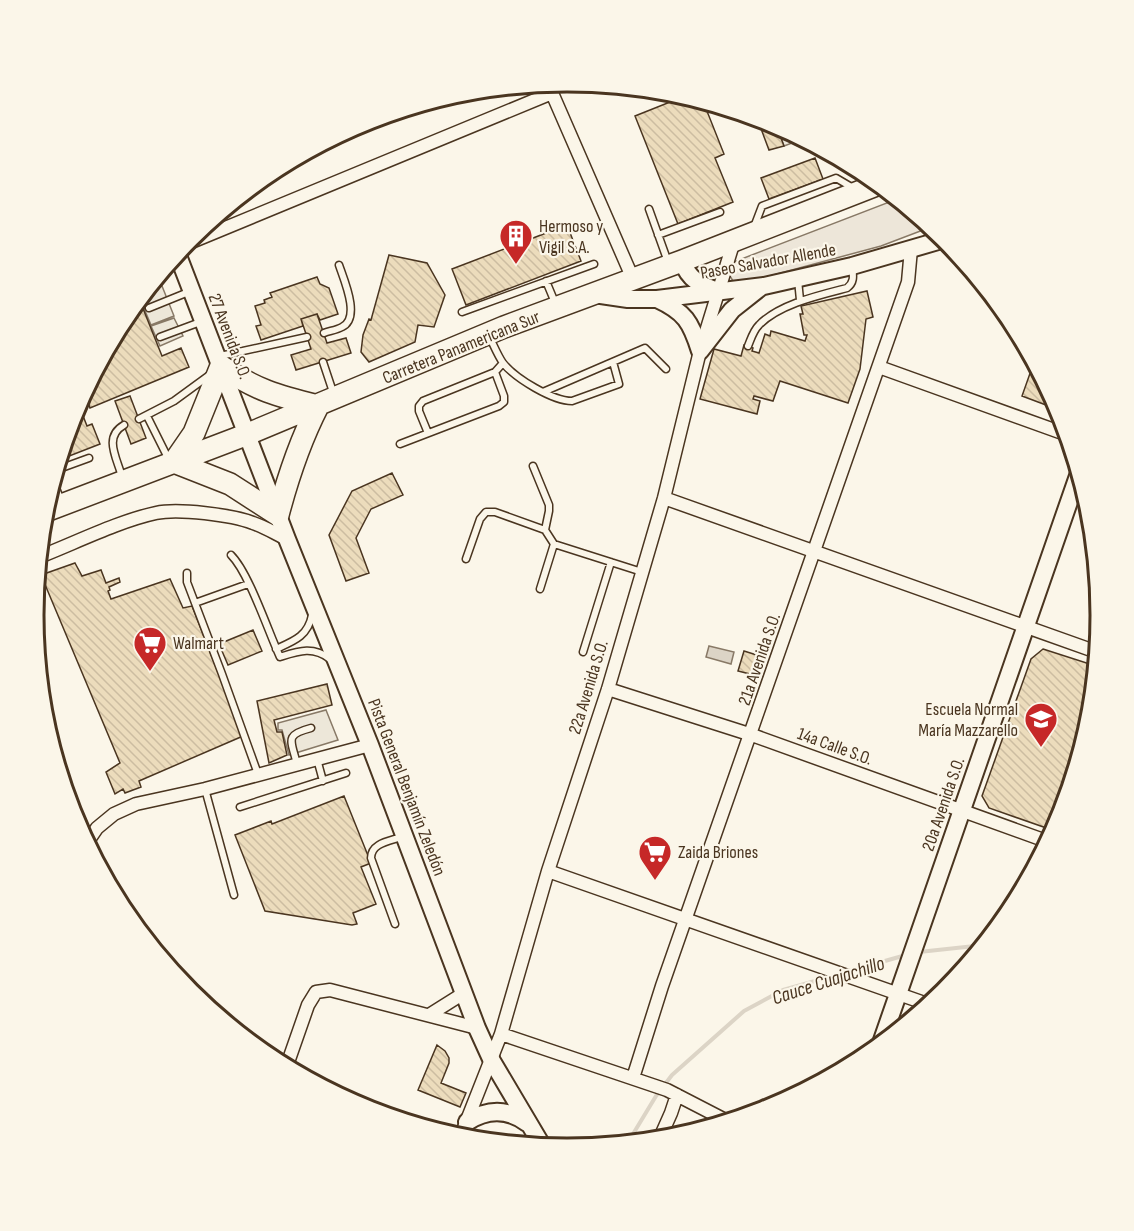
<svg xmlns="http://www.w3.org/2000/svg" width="1134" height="1231" font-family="'Sofia Sans Condensed',sans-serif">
  <defs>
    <pattern id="building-back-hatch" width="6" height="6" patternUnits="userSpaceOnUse" patternTransform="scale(1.5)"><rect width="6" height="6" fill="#ecdcbc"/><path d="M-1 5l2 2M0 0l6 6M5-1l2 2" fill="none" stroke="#ccbda1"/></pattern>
  </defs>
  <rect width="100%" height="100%" fill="#fbf6e9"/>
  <!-- green -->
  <path fill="#ede6d9" stroke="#887966" stroke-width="1.5" d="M897 199 931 227 881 246 758 279 733 281 728 273 731 263Z"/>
  <!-- parking -->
  <path fill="#ede7d9" stroke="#887966" stroke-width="1.5" d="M776 125 803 139 784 146Z
    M162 286 174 316 151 325 140 299 145 292Z
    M174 318 183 336 160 346 151 326Z
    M326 710 338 740 289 755 282 730H278V723Z"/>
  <!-- water -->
  <path fill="#dcd4c6" stroke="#887966" stroke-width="1.5" d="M709 646 734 652 731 664 706 657Z"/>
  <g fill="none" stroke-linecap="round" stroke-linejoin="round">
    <!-- stream -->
    <path stroke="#dcd4c6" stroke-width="4" d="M919 952 984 945
      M846 972 906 955
      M627 1144 656 1096 672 1075 744 1011 783 990 833 976"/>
  </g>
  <!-- building -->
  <path fill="url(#building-back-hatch)" stroke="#4a3520" stroke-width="1.5" d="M685 96 703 101 724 154 715 158 733 202 678 224 635 116Z
    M757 118 776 125 784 146 769 150Z
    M815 158 823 179 769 199 761 178Z
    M567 225 581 261 466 305 452 269Z
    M389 255 427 263 445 295 434 327 418 325 415 342 369 362 361 352 363 335 369 319 371 320Z
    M317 277 320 284 329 288 338 314 320 320 317 314 301 319 303 326 261 340 256 326 261 325 255 306 265 303 264 300 272 297 270 293Z
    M867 291 873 317 866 319 860 369 848 403 780 381 773 401 754 396 753 399 760 401 757 414 700 399 714 349 741 356 744 345 753 348 752 351 759 353 765 334 770 336 771 331 805 341 807 335H804L800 314H803L801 306Z
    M134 305 142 306 162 356 181 348 189 367 90 408 84 391 123 319Z
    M317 314 327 343 346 338 351 353 296 370 291 355 311 349 301 319Z
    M1034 362 1056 403 1054 408 1022 396Z
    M130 396 146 438 131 444 115 401Z
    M78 403 87 426 92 424 100 444 59 460Z
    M392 473 403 495 371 509 356 538 369 573 346 581 329 535 352 491Z
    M75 563 82 576 101 570 106 583 119 578 120 582 109 587 110 590 108 591 111 599 170 579 183 608 192 606 243 736 139 781 141 787 125 793 123 789 115 794 106 772 120 763 41 575Z
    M36 589 42 605 34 607Z
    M253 630 262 651 228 665 219 644Z
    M1043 649 1096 666 1091 720 1060 820 1055 831 989 808 982 796 1031 659Z
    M744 651 760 656 754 675 738 671Z
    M327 684 332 705 274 720 277 732H282L287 755 269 763 257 701Z
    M344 796 371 863 361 867 376 904 353 913 357 924 352 925 265 911 235 835 271 821 272 824Z
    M437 1045 445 1051 449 1058V1063L441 1083 466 1093 460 1107 418 1090Z"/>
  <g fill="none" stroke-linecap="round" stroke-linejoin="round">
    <defs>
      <path id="lane" d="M649 209 668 262
        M754 227 762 206 836 178 853 188
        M658 235 720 212
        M798 280 800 300
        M546 281 556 305
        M149 308 191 291
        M462 312 594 264
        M324 333C329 331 337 330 342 327 361 318 344 280 339 265
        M160 337 203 321
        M490 338C494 346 498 356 503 363 516 379 553 401 572 401L619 384 613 362
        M748 346C751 339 753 331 759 325 779 304 820 295 847 288 855 282 853 275 852 266
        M220 356 307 337
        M323 362 334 395
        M543 392 645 348 666 369
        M147 416 169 460
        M139 419 174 401 211 374
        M428 433 419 411V406L423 401 495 372 503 363
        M400 444 499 406 504 402V396L495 372
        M533 466 549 505V511L545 530
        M56 470 89 458
        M122 477C117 458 103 437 124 425
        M53 480 61 501
        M231 555C249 573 268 631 280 657 299 651 313 646 330 659
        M466 559 480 519 486 512H495L545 530 554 544 642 572
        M187 573V582L222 674 258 774
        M540 589 554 544
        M195 603 248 584
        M276 649C294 641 308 636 312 615
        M583 652 611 562
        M317 759 323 781
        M297 764C291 740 284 735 311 728
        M205 789 234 895
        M240 807 346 773
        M395 924 371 858C371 842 392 841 404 836"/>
      <path id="street" d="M554 83 552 93 633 279
        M184 245 552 93
        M879 367 1068 435
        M664 498 1097 652
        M39 557C75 543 119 521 156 513 178 508 232 515 253 523 265 527 276 534 287 539
        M608 689 752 735 1049 842
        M86 844 97 828 114 814 136 804 205 789 370 745
        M548 871 930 1005
        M429 1015 464 993
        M501 1034 667 1090 729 1122
        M286 1068 308 1005 316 992 330 990 477 1028
        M633 1078 662 986 908 282 911 249
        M460 1138 501 1034 548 871 608 689 664 498 700 351 734 241
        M659 1140 671 1113 677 1095"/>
      <path id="secondary" d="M177 253 287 539 370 745 477 1028 492 1061 543 1147
        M682 261C689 280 700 285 718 291
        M594 294 628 299H657L764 286 852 266 945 239
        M657 299C685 312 691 322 700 351
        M700 351 732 310 761 287
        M880 1046 1079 473
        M467 1122C487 1109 507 1108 527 1123"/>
      <path id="highway" d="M174 462 230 484 278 515C288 477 300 441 318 406
        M174 462 194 433 221 366C255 390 278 396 318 406
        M43 512 248 434 504 327 682 261 879 184"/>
    </defs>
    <!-- lane casing -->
    <use href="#lane" stroke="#4a3520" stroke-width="9"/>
    <!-- street casing -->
    <use href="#street" stroke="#4a3520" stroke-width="15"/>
    <!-- secondary casing -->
    <use href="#secondary" stroke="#4a3520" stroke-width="20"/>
    <!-- highway casing -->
    <use href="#highway" stroke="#4a3520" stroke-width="24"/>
    <!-- lane -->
    <use href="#lane" stroke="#fbf6e9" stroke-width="6"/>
    <!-- street -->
    <use href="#street" stroke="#fbf6e9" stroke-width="12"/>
    <!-- secondary -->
    <use href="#secondary" stroke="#fbf6e9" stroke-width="16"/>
    <!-- highway -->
    <use href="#highway" stroke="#fbf6e9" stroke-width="21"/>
  </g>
  <!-- icons -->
  <defs>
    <symbol id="building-pin" viewBox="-11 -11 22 30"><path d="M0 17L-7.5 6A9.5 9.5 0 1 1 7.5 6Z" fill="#c62828" stroke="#fbf6e9"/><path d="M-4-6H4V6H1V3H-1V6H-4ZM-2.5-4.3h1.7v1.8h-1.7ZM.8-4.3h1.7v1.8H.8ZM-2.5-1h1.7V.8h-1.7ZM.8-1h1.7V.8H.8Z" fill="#fff"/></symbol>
    <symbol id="supermarket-pin" viewBox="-11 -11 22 30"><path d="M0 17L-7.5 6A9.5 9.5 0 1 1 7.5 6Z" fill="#c62828" stroke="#fbf6e9"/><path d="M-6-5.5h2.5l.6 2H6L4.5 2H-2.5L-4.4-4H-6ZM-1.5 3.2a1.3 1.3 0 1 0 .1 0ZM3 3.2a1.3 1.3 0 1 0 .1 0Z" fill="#fff"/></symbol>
    <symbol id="university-pin" viewBox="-11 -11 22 30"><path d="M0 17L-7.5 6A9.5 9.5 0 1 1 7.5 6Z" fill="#c62828" stroke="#fbf6e9"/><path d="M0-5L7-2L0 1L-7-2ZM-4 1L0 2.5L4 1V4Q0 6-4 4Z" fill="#fff"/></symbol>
  </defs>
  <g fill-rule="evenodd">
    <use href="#building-pin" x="497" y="217" width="38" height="52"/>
    <use href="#supermarket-pin" x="131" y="624" width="38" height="52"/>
    <use href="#university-pin" x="1022" y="700" width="38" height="52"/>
    <use href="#supermarket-pin" x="636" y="833" width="38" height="52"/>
  </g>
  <g text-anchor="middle" stroke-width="4.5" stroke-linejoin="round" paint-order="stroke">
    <!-- poi labels -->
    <g font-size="18" fill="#4a3520" stroke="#fbf6e9" text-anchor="start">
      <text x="539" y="232">Hermoso y<tspan x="539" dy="21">Vigil S.A.</tspan></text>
      <text x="173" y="649">Walmart</text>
      <text x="1018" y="715" text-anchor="end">Escuela Normal<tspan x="1018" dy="21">María Mazzarello</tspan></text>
      <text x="678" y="858">Zaida Briones</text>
    </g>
    <!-- street labels -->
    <g font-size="18" fill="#4a3520" stroke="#fbf6e9">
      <text transform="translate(768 261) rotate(-10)" y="6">Paseo Salvador Allende</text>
      <text transform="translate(230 336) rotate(69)" y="6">27 Avenida S.O.</text>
      <text transform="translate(461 347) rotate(-22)" y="6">Carretera Panamericana Sur</text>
      <text transform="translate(759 659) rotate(-71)" y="6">21a Avenida S.O.</text>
      <text transform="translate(588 687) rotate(-73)" y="6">22a Avenida S.O.</text>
      <text transform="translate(835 746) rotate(20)" y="6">14a Calle S.O.</text>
      <text transform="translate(407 787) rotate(69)" y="6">Pista General Benjamín Zeledón</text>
      <text transform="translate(943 804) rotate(-71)" y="6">20a Avenida S.O.</text>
    </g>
    <!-- water labels -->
    <g font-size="20" font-style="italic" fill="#4a3520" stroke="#fbf6e9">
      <text transform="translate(828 980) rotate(-18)" y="7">Cauce Cuajachillo</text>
    </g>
  </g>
  <!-- crop -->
  <path d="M0 0H1134V1231H0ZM44 615a523 523 0 1 1 1046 0a523 523 0 1 1-1046 0Z" fill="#fbf6e9" fill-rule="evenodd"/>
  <path fill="none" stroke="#4a3520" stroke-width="3" d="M44 615a523 523 0 1 1 1046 0a523 523 0 1 1-1046 0Z"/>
</svg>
